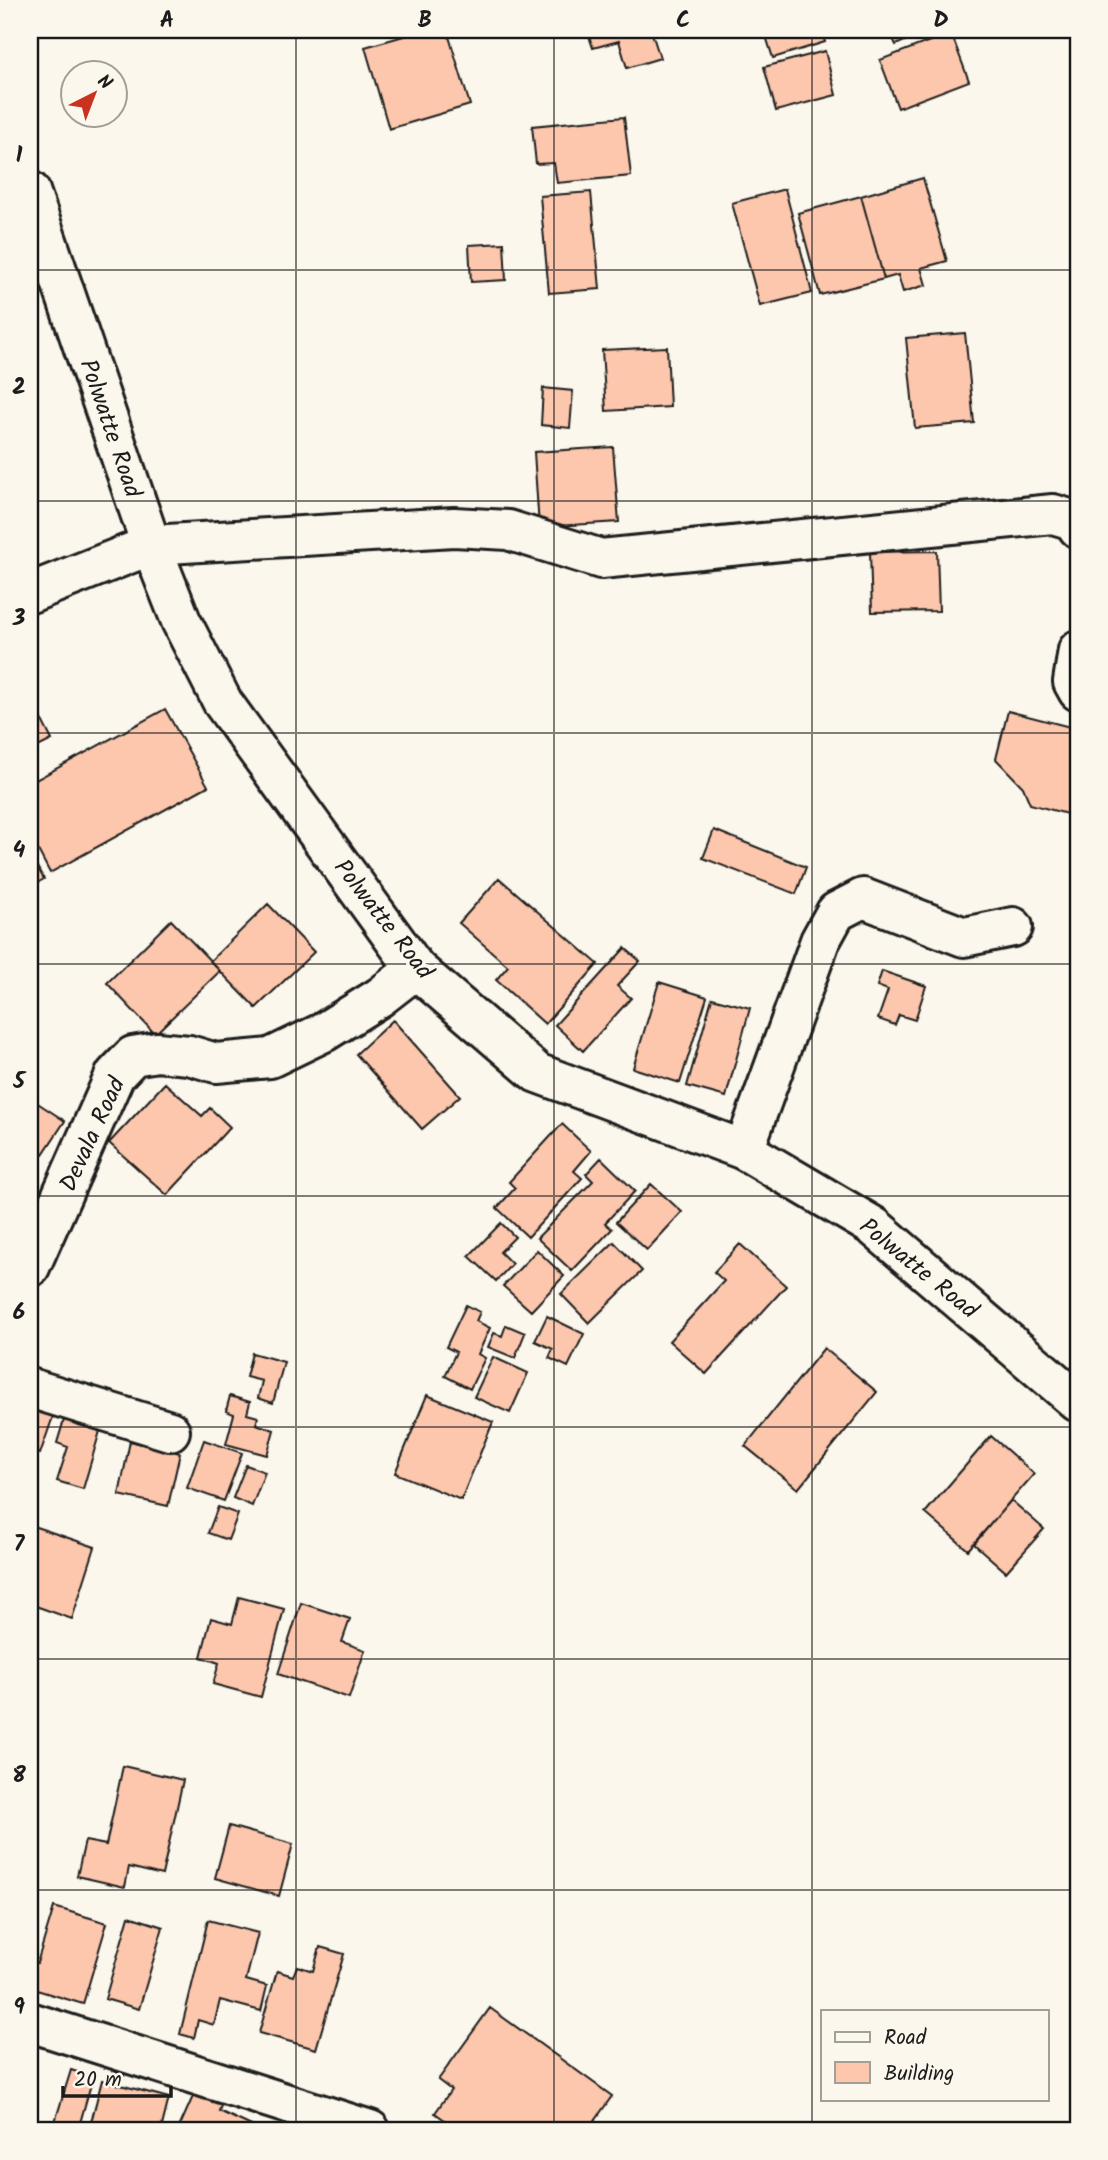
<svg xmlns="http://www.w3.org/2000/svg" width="1108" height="2160" font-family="Kalam,sans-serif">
  <rect width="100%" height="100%" fill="#fbf7ec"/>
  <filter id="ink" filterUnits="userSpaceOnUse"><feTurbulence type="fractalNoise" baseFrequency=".0143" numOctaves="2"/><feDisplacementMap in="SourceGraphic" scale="14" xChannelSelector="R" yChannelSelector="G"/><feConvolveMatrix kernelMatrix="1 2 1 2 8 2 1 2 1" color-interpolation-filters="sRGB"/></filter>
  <g filter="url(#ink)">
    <!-- building -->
    <path fill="#fcc7ad" stroke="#1c1c1c" stroke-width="2" d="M425 30H447L470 105 389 129 365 47Z
      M587 30H651L660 58 627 68 619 41 593 48Z
      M764 30H821L825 42 773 58Z
      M889 30H929L896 45Z
      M951 33 969 81 898 108 880 60Z
      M825 51 836 95 776 111 764 67Z
      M624 117 631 176 557 183 554 163 536 164 532 126Z
      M923 178 947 261 921 268 926 285 903 292 898 275 884 279 861 196Z
      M785 189 812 293 760 306 732 203Z
      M591 192 600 289 549 293 540 196Z
      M861 196 884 279 820 295 798 213Z
      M504 243 506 280 471 282 469 245Z
      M965 333 974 423 915 428 906 338Z
      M667 347 670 407 606 411 602 350Z
      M543 388 573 391 570 428 541 425Z
      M613 447 619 522 539 527 534 452Z
      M937 551 939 611 872 612 870 552Z
      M30 697 52 740 30 751Z
      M165 709 208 786 50 873 30 835V783Z
      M1008 711 1078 729V817L1030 804 1023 787 996 759Z
      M714 830 806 867 796 894 703 858Z
      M30 855 44 879 30 887Z
      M499 878 598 964 545 1024 496 980 508 966 459 923Z
      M268 904 314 952 256 1008 210 961Z
      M171 920 220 971 155 1034 107 983Z
      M625 948 640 961 617 986 631 998 583 1051 555 1025Z
      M882 971 926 986 915 1020 899 1015 895 1025 878 1019 888 990 877 986Z
      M659 982 707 997 680 1083 633 1068Z
      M712 998 750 1008 726 1097 687 1086Z
      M393 1020 460 1096 422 1129 356 1054Z
      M165 1083 202 1116 210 1108 230 1127 167 1195 109 1143Z
      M30 1098 65 1121 43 1154 30 1145Z
      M562 1124 591 1151 574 1171 582 1178 528 1237 497 1208 515 1188 509 1182Z
      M601 1158 635 1191 605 1223 612 1229 572 1271 537 1238 593 1181 586 1174Z
      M651 1184 682 1212 647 1250 616 1222Z
      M501 1223 515 1237 500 1252 512 1264 496 1281 469 1256Z
      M614 1242 642 1271 589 1323 561 1294Z
      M740 1244 786 1286 706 1374 669 1341 724 1281 714 1272Z
      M537 1250 564 1276 531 1311 503 1286Z
      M466 1305 480 1312 476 1321 490 1328 478 1354 485 1358 470 1389 445 1376 456 1352 446 1347Z
      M547 1316 584 1334 568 1367 549 1358 553 1349 535 1341Z
      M506 1325 525 1333 515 1358 488 1347 494 1333 502 1336Z
      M824 1348 877 1392 798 1489 745 1446Z
      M252 1353 284 1362 273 1403 258 1398 262 1381 246 1377Z
      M493 1357 528 1373 510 1413 474 1397Z
      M427 1395 493 1422 461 1500 395 1473Z
      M230 1396 250 1402 247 1414 258 1417 256 1424 274 1430 267 1455 226 1444 234 1414 226 1411Z
      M57 1405 40 1454 30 1450V1406Z
      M64 1420 100 1431 83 1489 57 1481 68 1447 57 1443Z
      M991 1436 1034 1474 968 1550 925 1513Z
      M204 1440 242 1453 224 1501 187 1488Z
      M130 1441 180 1453 168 1506 119 1495Z
      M246 1465 265 1472 252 1506 233 1498Z
      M1011 1500 1044 1529 1006 1572 974 1544Z
      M218 1507 238 1514 228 1540 208 1533Z
      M30 1525 95 1547 72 1619 30 1604Z
      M239 1597 284 1609 261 1697 213 1684 219 1663 201 1657 211 1618 232 1624Z
      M301 1603 350 1619 342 1642 365 1650 349 1698 278 1674Z
      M123 1766 183 1780 162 1875 129 1867 125 1887 77 1876 85 1841 106 1845Z
      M229 1826 293 1844 279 1896 215 1878Z
      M54 1907 107 1923 83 2004 30 1988V1961L37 1963Z
      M129 1916 163 1927 139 2009 105 1999Z
      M208 1920 258 1933 246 1980 267 1986 261 2011 220 2000 214 2025 198 2020 194 2038 180 2034Z
      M320 1947 344 1954 316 2049 259 2033 277 1971 293 1976 297 1966 313 1971Z
      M490 2008 612 2096 588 2130H459L435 2113 451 2090 438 2080Z
      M71 2070 93 2077 78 2130 54 2125Z
      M102 2080 169 2098 161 2130H89Z
      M198 2085 224 2098 219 2111 260 2130H178Z"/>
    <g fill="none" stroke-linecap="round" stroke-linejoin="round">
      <defs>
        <path id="minor" d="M30 593 151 545 454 527 508 530 601 559 1053 514 1073 520 1078 528
          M1078 650 1073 682 1078 691
          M744 1150 820 941 836 912 863 898 964 937 1013 927
          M30 1267 115 1075 133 1056 157 1052 189 1055 216 1063 270 1058 324 1032 380 997 416 969
          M30 1388 170 1431
          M30 2022 370 2130"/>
        <path id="tertiary" d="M30 191 151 545 181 621 223 703 416 969 537 1073 744 1150 873 1226 1078 1402"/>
      </defs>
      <!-- minor casing -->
      <use href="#minor" stroke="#1c1c1c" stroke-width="44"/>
      <!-- tertiary casing -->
      <use href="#tertiary" stroke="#1c1c1c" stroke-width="44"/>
      <!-- minor -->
      <use href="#minor" stroke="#fbf7ec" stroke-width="38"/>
      <!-- tertiary -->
      <use href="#tertiary" stroke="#fbf7ec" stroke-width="38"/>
    </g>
  </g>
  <!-- grid -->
  <path fill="none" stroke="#1c1c1c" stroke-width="2" stroke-opacity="0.55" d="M296 30V2130M554 30V2130M812 30V2130M30 270H1078M30 501H1078M30 733H1078M30 964H1078M30 1196H1078M30 1427H1078M30 1659H1078M30 1890H1078"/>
  <g text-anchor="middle" stroke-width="7" stroke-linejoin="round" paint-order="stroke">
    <!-- street labels -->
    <g font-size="24" fill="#1c1c1c" stroke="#fbf7ec">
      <text transform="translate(111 428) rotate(71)" y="8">Polwatte Road</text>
      <text transform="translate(384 919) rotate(52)" y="8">Polwatte Road</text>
      <text transform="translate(92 1134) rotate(-65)" y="8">Devala Road</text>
      <text transform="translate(919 1268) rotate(39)" y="8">Polwatte Road</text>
    </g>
  </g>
  <!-- margin -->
  <rect width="1108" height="2160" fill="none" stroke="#fbf7ec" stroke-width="77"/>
  <!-- legend -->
  <rect x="821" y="2010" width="228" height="91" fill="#fbf7ec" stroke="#a29f99" stroke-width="2"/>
  <rect x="835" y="2032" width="35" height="10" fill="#fbf7ec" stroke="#a29f99" stroke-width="2"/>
  <text x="884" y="2044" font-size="21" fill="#1c1c1c">Road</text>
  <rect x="835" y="2062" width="35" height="21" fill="#fcc7ad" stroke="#a29f99" stroke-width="2"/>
  <text x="884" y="2080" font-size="21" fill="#1c1c1c">Building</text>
  <!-- north arrow -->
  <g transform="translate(94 94) rotate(42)"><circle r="33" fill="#fbf7ec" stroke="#a29f99" stroke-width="2"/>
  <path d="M0-5L12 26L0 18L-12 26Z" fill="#c8321e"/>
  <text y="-10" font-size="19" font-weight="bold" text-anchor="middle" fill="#1c1c1c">N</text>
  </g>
  <!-- scale -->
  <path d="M63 2086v10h108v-10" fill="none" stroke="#1c1c1c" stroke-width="3.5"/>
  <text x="74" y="2086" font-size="21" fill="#1c1c1c" stroke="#fbf7ec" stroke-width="5" paint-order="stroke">20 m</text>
  <rect x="38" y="38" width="1032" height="2084" fill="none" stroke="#1c1c1c" stroke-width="2.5"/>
  <g font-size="23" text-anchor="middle" font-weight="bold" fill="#1c1c1c">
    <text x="167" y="27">A</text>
    <text x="425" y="27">B</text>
    <text x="683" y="27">C</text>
    <text x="941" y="27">D</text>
    <text x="19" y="162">1</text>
    <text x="19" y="394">2</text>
    <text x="19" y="625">3</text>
    <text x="19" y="857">4</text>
    <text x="19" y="1088">5</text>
    <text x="19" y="1319">6</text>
    <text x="19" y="1551">7</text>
    <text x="19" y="1782">8</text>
    <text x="19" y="2014">9</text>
  </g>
</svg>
